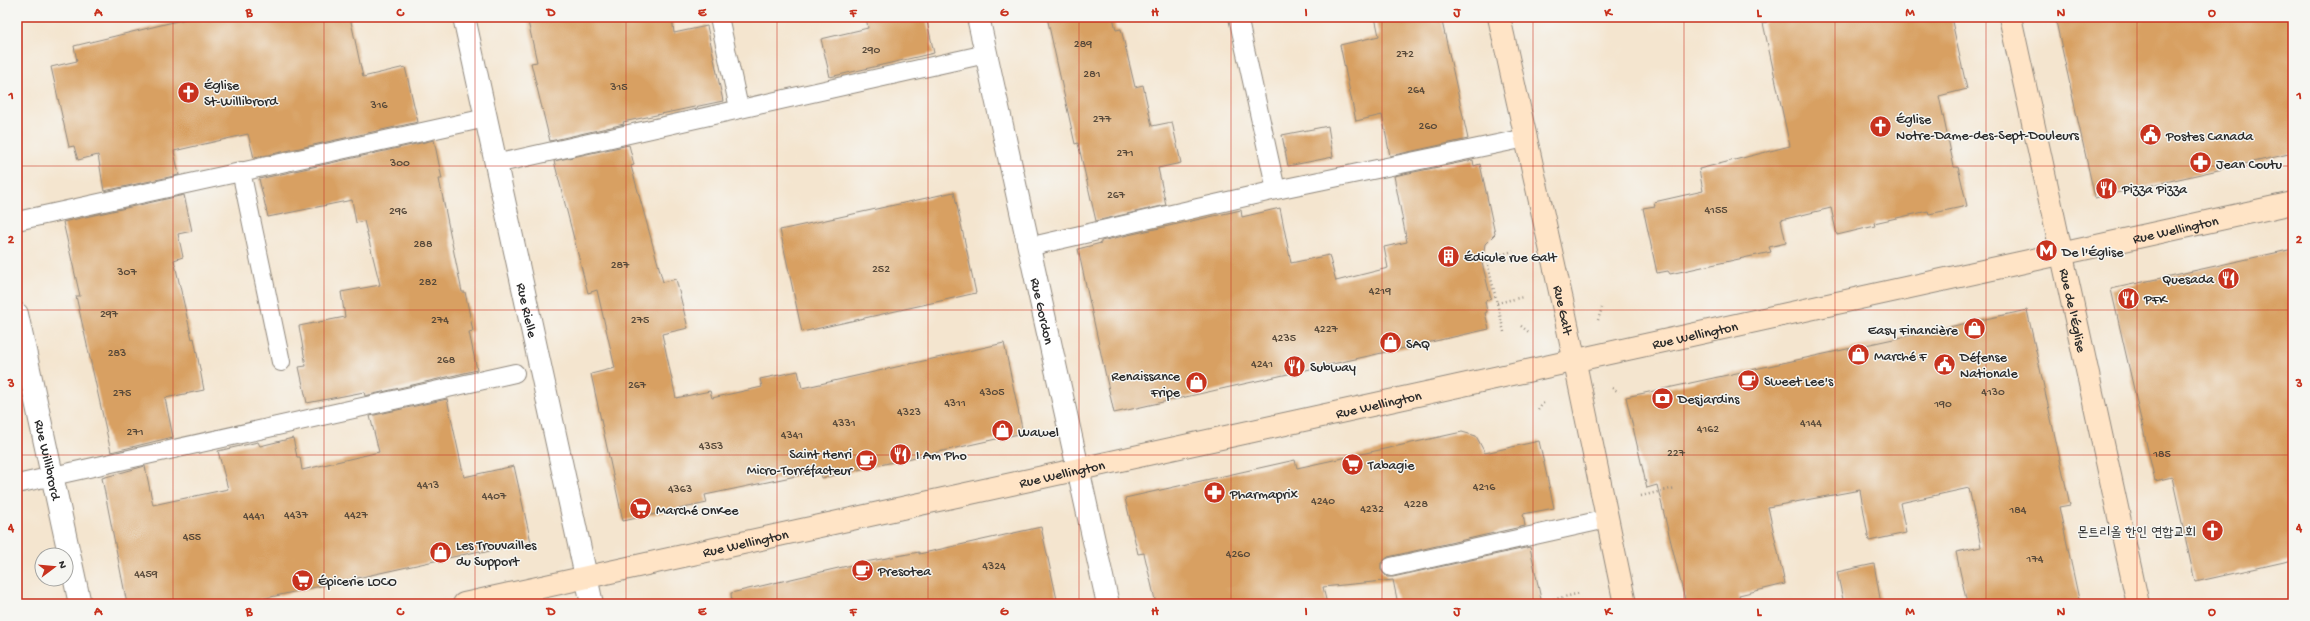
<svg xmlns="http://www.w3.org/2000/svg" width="2310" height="621" font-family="'Gochi Hand','Poor Story',sans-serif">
  <rect width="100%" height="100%" fill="#f6f6f2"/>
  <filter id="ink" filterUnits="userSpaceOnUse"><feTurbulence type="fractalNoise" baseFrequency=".025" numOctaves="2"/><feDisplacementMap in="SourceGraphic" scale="8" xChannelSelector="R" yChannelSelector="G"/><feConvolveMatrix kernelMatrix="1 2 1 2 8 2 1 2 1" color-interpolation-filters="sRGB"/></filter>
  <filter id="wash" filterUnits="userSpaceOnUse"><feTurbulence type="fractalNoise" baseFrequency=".012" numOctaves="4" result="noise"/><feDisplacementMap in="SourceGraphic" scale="16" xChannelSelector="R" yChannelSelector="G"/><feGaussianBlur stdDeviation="0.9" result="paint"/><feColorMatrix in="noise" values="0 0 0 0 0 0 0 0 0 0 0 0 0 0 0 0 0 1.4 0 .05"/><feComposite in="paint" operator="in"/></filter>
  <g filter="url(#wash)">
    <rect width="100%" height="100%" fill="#f4e5cf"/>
    <g id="blocks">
      <!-- building -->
      <path fill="#d8a062" d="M194 17H350L363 77 405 67 418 122 254 158 248 134 174 151 179 175 104 191 98 155 78 160 74 146 69 147 51 67 77 61 74 46Z
        M527 17H672L674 33 707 26 723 101 623 122 624 124 550 141 531 63 537 62Z
        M866 17H926L934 53 830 77 821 39 868 28Z
        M1047 17H1113L1116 30 1121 29 1135 87 1143 85 1152 126 1172 122 1181 163 1158 168 1166 205 1096 221 1078 143 1075 144Z
        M1375 17H1441L1468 139 1390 156 1382 115 1356 121 1340 45 1379 36Z
        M1766 17H1951L1967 89 1939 96 1954 167H1958L1967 206 1929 214 1928 211 1874 223 1875 226 1837 235 1831 208 1781 220 1786 243 1769 247 1771 252 1670 274 1668 271 1657 273 1643 208 1655 206 1654 202 1703 191 1699 169 1790 146 1763 23 1767 22Z
        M2055 17H2293V153L2095 198Z
        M1328 126 1333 157 1288 166 1282 135Z
        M434 140 442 179H439L462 292H465L473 331 469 332 477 370 365 396 364 392 307 403 299 367 306 366 299 326 345 317 341 292 380 285 364 221 356 223 352 200 268 217 259 179Z
        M629 145 634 165 631 166 663 282 676 279 688 328 662 334 676 398 710 391 712 398 762 387 760 379 798 371 802 388 1004 343 1023 433 822 478 820 471 705 495 707 503 623 521 591 374 615 368 597 290 588 293 554 161Z
        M1473 160 1474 166 1480 164 1495 234 1485 244 1482 263 1491 299 1485 301 1487 312 1485 313 1489 329 1114 413 1078 249 1101 243V241L1241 210 1242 217 1280 208 1291 263 1329 255 1336 281 1388 268 1384 247 1407 242 1394 176Z
        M954 192 976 293 802 332 780 230Z
        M184 195 192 231 178 234 183 257 174 260 192 339 194 338 204 390 165 398 173 437 111 452 76 296H80L63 222Z
        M2293 249V560L2195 582 2172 477 2155 481 2111 289Z
        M2027 310 2070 505 2059 507 2080 604H1967L1956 552 1981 547 1969 488 1900 503 1906 533 1869 541 1860 490 1768 507 1785 584 1739 595 1741 604H1686L1657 485 1647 488 1626 397Z
        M447 399 464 477 514 466 531 542 481 553 480 551 239 604H127L102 478 145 466 153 505 228 489 218 451 258 442 260 446 293 438 297 457H300L302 470 379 452 370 416Z
        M1462 432 1476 436 1485 453 1539 441 1554 508 1523 514 1525 526 1388 557 1381 563V570L1387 577H1393L1530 547 1542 604H1398L1393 580 1323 587 1327 604H1156L1144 553 1138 554 1125 498 1295 460 1297 468Z
        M1041 527 1058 604H732L731 593 860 563 919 552V554Z
        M1874 564 1881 604H1844L1837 572Z"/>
    </g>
  </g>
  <g filter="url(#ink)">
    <use href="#blocks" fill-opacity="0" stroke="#90887d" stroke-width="1"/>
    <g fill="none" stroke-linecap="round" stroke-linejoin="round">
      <defs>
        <path id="lane" d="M719 17 739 108
          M1238 17 1276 190
          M495 164 986 54
          M241 171 281 362
          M17 221 486 118
          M1028 247 1276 190 1526 138
          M17 484 515 373
          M1391 567 1607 519"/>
        <g id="street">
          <path id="s1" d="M464 17 592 604"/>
          <path id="s2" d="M978 17 1108 604"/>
          <path id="s3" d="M17 314 80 604"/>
        </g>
        <g id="secondary">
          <path id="s4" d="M1499 17 1563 305 1625 604"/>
          <path id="s5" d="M2010 17 2138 604"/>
          <path id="s6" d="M464 604 2293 203"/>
        </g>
      </defs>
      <!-- lane casing -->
      <use href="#lane" stroke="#90887d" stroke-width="20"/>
      <!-- street casing -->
      <use href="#street" stroke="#90887d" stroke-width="24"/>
      <!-- secondary casing -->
      <use href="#secondary" stroke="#90887d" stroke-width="24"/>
      <!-- path -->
      <path stroke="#90887d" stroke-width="2.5" stroke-dasharray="1 3" stroke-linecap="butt" d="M1497 303 1523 297
        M1598 320 1602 308
        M1521 326 1530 333
        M1504 332 1488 266 1490 258 1513 251
        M1612 388 1619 392
        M1538 410 1545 401
        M1641 496 1675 488
        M1542 602 1581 593"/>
      <!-- lane -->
      <use href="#lane" stroke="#fff" stroke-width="18"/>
      <!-- street -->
      <use href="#street" stroke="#fff" stroke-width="22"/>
      <!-- secondary -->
      <use href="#secondary" stroke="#ffe4c6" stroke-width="22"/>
    </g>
  </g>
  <!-- grid -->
  <path fill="none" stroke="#c8321e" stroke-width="1" stroke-opacity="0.55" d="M173 17V604M324 17V604M475 17V604M626 17V604M777 17V604M928 17V604M1079 17V604M1231 17V604M1382 17V604M1533 17V604M1684 17V604M1835 17V604M1986 17V604M2137 17V604M17 166H2293M17 310H2293M17 455H2293"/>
  <!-- icons -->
  <defs>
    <symbol id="church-disc" viewBox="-11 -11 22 22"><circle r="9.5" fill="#c8321e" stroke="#f6f6f2"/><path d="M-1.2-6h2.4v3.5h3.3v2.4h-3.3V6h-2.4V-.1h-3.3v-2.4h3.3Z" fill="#fff"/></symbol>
    <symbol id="civic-disc" viewBox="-11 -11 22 22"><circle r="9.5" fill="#c8321e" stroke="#f6f6f2"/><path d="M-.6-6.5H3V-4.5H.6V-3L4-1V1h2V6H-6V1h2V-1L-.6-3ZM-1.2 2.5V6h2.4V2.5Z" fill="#fff"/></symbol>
    <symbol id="pharmacy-disc" viewBox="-11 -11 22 22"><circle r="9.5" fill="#c8321e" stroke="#f6f6f2"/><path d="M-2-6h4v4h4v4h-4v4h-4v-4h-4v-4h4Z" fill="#fff"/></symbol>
    <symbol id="restaurant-disc" viewBox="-11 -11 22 22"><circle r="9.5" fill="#c8321e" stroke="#f6f6f2"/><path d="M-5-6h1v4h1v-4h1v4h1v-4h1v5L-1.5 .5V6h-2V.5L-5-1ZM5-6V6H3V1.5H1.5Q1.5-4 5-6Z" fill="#fff"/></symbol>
    <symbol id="metro-disc" viewBox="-11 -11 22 22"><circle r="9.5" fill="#c8321e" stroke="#f6f6f2"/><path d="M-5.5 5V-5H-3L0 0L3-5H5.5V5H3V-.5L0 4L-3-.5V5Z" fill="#fff"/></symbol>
    <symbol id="building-disc" viewBox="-11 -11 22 22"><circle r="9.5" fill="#c8321e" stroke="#f6f6f2"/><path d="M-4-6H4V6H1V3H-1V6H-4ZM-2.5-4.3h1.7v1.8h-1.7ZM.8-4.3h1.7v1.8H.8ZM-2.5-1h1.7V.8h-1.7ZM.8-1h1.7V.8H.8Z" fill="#fff"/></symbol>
    <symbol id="shop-disc" viewBox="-11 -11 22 22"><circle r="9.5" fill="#c8321e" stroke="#f6f6f2"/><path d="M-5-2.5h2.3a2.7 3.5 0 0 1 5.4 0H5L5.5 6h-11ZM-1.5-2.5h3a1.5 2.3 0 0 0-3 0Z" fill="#fff"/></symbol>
    <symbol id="cafe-disc" viewBox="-11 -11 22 22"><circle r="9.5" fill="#c8321e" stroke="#f6f6f2"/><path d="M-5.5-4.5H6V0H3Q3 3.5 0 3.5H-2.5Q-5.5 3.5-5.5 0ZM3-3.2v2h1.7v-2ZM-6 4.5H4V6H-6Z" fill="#fff"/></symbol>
    <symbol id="bank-disc" viewBox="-11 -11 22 22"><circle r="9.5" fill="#c8321e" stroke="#f6f6f2"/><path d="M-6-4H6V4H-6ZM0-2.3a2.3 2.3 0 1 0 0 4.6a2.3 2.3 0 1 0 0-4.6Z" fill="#fff"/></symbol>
    <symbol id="supermarket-disc" viewBox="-11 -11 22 22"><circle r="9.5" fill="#c8321e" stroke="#f6f6f2"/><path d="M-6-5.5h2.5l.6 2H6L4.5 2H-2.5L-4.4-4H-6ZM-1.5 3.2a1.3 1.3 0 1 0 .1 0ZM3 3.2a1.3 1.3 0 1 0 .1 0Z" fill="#fff"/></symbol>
  </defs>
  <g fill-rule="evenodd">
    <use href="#church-disc" x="176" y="80" width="25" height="25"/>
    <use href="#church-disc" x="1868" y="114" width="25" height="25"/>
    <use href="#civic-disc" x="2138" y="122" width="25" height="25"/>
    <use href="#pharmacy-disc" x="2188" y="150" width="25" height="25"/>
    <use href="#restaurant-disc" x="2094" y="176" width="25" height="25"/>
    <use href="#metro-disc" x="2034" y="238" width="25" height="25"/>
    <use href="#building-disc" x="1436" y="244" width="25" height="25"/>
    <use href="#restaurant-disc" x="2216" y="266" width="25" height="25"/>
    <use href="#restaurant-disc" x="2116" y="286" width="25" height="25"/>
    <use href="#shop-disc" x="1962" y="316" width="25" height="25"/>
    <use href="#shop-disc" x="1378" y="330" width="25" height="25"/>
    <use href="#shop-disc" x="1846" y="342" width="25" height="25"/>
    <use href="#civic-disc" x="1932" y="352" width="25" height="25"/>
    <use href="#restaurant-disc" x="1282" y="354" width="25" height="25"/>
    <use href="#cafe-disc" x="1736" y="368" width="25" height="25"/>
    <use href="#shop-disc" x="1184" y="370" width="25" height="25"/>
    <use href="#bank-disc" x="1650" y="386" width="25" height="25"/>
    <use href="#shop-disc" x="990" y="418" width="25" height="25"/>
    <use href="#restaurant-disc" x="888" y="442" width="25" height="25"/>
    <use href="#cafe-disc" x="854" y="448" width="25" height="25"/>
    <use href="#supermarket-disc" x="1340" y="452" width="25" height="25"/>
    <use href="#pharmacy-disc" x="1202" y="480" width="25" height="25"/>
    <use href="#supermarket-disc" x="628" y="496" width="25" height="25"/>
    <use href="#church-disc" x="2200" y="518" width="25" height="25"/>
    <use href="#shop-disc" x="428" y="540" width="25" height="25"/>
    <use href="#cafe-disc" x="850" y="558" width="25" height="25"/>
    <use href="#supermarket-disc" x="290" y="568" width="25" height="25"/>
  </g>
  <g text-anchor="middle" stroke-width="3" stroke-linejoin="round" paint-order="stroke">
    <!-- number labels -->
    <g font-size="12" fill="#564839">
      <text x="1083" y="47">289</text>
      <text x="871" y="53">290</text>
      <text x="1405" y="57">272</text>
      <text x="1092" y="77">281</text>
      <text x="619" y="90">315</text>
      <text x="1416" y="93">264</text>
      <text x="379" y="108">316</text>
      <text x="1102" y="122">277</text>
      <text x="1428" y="129">260</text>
      <text x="1125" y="156">271</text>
      <text x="400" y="166">300</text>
      <text x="1116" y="198">267</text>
      <text x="1716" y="213">4155</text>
      <text x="398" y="214">296</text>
      <text x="423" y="247">288</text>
      <text x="620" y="268">287</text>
      <text x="881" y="272">252</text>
      <text x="127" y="275">307</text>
      <text x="428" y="285">282</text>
      <text x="1380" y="294">4219</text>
      <text x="109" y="317">297</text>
      <text x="440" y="323">274</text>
      <text x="640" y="323">275</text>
      <text x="1326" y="332">4227</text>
      <text x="1284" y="341">4235</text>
      <text x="117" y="356">283</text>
      <text x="446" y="363">268</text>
      <text x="1262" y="367">4241</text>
      <text x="637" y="388">267</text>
      <text x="992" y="395">4305</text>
      <text x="1993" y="395">4130</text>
      <text x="122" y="396">275</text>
      <text x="955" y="406">4311</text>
      <text x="1943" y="407">190</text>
      <text x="909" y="415">4323</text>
      <text x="844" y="426">4331</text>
      <text x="1811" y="426">4144</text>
      <text x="1708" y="432">4162</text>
      <text x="135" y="435">271</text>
      <text x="792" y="438">4341</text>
      <text x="711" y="449">4353</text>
      <text x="1676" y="456">227</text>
      <text x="2162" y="457">185</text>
      <text x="428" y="488">4413</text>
      <text x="1484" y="490">4216</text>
      <text x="680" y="492">4363</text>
      <text x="494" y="499">4407</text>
      <text x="1323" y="504">4240</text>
      <text x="1416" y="507">4228</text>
      <text x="1372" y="512">4232</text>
      <text x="2018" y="513">184</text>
      <text x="296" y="518">4437</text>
      <text x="356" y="518">4427</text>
      <text x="254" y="519">4441</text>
      <text x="192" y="540">455</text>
      <text x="1238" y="557">4260</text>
      <text x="2035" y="562">174</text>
      <text x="994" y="569">4324</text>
      <text x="146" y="577">4459</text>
    </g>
    <!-- poi labels -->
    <g font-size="14" fill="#2b2b2b" stroke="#f6f6f2" text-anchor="start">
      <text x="204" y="89">Église<tspan x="204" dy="16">St-Willibrord</tspan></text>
      <text x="1896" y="123">Église<tspan x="1896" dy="16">Notre-Dame-des-Sept-Douleurs</tspan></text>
      <text x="2166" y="140">Postes Canada</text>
      <text x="2216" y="168">Jean Coutu</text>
      <text x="2122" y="193">Pizza Pizza</text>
      <text x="2062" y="256">De l'Église</text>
      <text x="1464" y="261">Édicule rue Galt</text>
      <text x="2214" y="283" text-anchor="end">Quesada</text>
      <text x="2144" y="303">PFK</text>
      <text x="1958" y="334" text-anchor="end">Easy Financière</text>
      <text x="1406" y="348">SAQ</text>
      <text x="1874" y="360">Marché F</text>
      <text x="1960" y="361">Défense<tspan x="1960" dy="16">Nationale</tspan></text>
      <text x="1310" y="371">Subway</text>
      <text x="1180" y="380" text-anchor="end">Renaissance<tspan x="1180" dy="16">Fripe</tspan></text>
      <text x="1764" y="385">Sweet Lee's</text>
      <text x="1678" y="403">Desjardins</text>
      <text x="1018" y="436">Wawel</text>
      <text x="852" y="458" text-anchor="end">Saint Henri<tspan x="852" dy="16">Micro-Torréfacteur</tspan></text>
      <text x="916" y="459">I Am Pho</text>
      <text x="1368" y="469">Tabagie</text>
      <text x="1230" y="498">Pharmaprix</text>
      <text x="656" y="514">Marché OnKee</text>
      <text x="2196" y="536" text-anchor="end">몬트리올 한인 연합교회</text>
      <text x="456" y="549">Les Trouvailles<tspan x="456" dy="16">du Support</tspan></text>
      <text x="878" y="575">Presotea</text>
      <text x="318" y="585">Épicerie LOCO</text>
    </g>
    <!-- street labels -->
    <g font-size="14" fill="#2b2b2b" stroke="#f6f6f2">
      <text dy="5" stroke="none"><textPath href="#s6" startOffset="1752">Rue Wellington</textPath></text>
      <text dy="5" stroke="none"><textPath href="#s4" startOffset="300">Rue Galt</textPath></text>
      <text dy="5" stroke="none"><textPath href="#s1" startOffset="300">Rue Rielle</textPath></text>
      <text dy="5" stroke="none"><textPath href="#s2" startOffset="301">Rue Gordon</textPath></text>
      <text dy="5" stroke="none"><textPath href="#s5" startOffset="300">Rue de l'Église</textPath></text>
      <text dy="5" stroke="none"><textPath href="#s6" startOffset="1260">Rue Wellington</textPath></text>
      <text dy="5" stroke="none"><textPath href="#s6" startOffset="936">Rue Wellington</textPath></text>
      <text dy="5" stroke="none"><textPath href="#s3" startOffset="149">Rue Willibrord</textPath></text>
      <text dy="5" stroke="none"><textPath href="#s6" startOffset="612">Rue Wellington</textPath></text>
      <text dy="5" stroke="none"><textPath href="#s6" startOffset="288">Rue Wellington</textPath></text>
    </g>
  </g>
  <!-- margin -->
  <rect width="2310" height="621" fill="none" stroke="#f6f6f2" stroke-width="44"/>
  <!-- north arrow -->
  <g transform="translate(54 567) rotate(74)"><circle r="19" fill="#f6f6f2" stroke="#a5a5a2"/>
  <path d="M0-3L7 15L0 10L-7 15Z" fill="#c8321e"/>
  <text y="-6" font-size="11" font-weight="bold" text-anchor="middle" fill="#2b2b2b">N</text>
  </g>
  <rect x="22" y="22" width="2266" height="577" fill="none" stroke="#c8321e" stroke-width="1.5"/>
  <g font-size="13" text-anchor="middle" font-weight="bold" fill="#c8321e">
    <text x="98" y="16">A</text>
    <text x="249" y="16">B</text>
    <text x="400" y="16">C</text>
    <text x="551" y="16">D</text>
    <text x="702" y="16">E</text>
    <text x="853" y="16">F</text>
    <text x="1004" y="16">G</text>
    <text x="1155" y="16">H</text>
    <text x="1306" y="16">I</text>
    <text x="1457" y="16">J</text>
    <text x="1608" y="16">K</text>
    <text x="1759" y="16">L</text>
    <text x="1910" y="16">M</text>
    <text x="2061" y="16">N</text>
    <text x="2212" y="16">O</text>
    <text x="11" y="99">1</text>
    <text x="2299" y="99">1</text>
    <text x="11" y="243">2</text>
    <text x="2299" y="243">2</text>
    <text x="11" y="387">3</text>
    <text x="2299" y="387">3</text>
    <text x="11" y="531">4</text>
    <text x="2299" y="531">4</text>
    <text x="98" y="615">A</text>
    <text x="249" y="615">B</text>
    <text x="400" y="615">C</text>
    <text x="551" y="615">D</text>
    <text x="702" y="615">E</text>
    <text x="853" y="615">F</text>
    <text x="1004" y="615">G</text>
    <text x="1155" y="615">H</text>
    <text x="1306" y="615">I</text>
    <text x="1457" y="615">J</text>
    <text x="1608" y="615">K</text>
    <text x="1759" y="615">L</text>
    <text x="1910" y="615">M</text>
    <text x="2061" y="615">N</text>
    <text x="2212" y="615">O</text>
  </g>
</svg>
